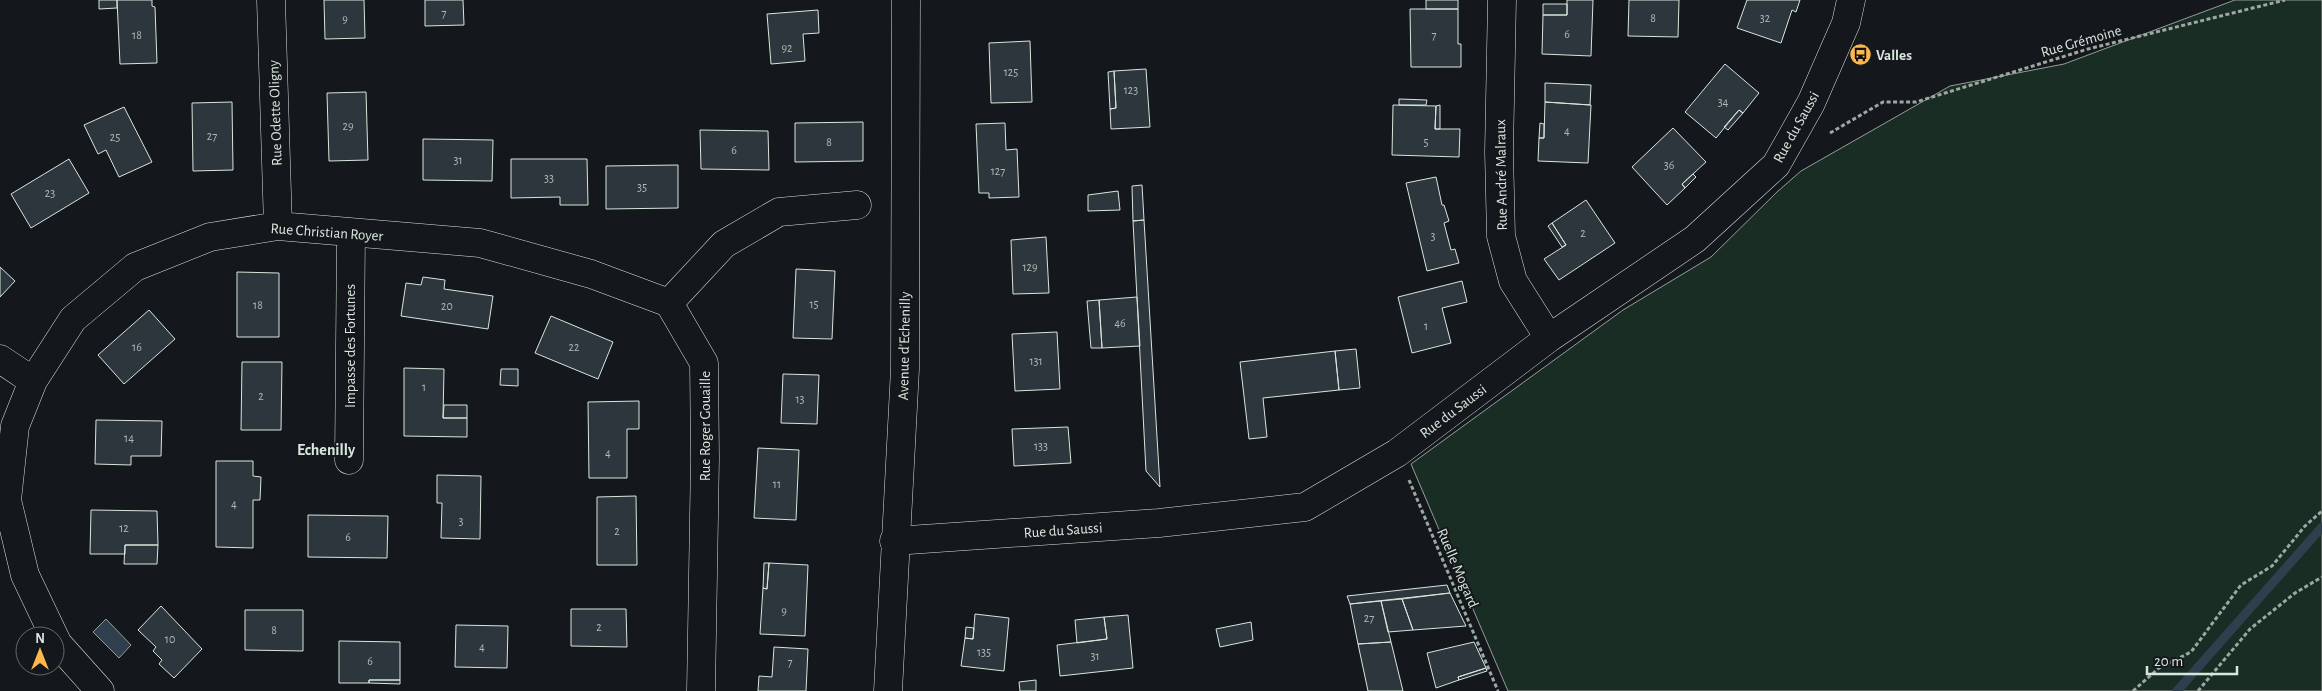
<svg xmlns="http://www.w3.org/2000/svg" width="2322" height="691" font-family="'Alegreya Sans',sans-serif">
  <rect width="100%" height="100%" fill="#14181c"/>
  <!-- green -->
  <path fill="#1a2d24" stroke="#939e99" d="M2235 0H2322V691H1508L1411 464 1623 310 1711 257 1777 192 1801 171 1950 86 2064 64Z"/>
  <!-- water -->
  <path fill="#2f3f4d" stroke="#939e99" d="M106 619 131 645 119 658 93 632Z"/>
  <g fill="none" stroke-linecap="round" stroke-linejoin="round">
    <!-- stream -->
    <path stroke="#2f3f4d" stroke-width="9" d="M2177 691 2322 527"/>
  </g>
  <!-- building -->
  <path fill="#2c363c" stroke="#d8e6dc" d="M99 0H117V8L99 9Z
    M117 0H152V6L155 7 157 63 120 64Z
    M324 0H364L365 38 325 39Z
    M425 0H463L464 25 425 26Z
    M1426 0H1458V9H1426Z
    M1567 0H1593L1591 56 1542 54 1543 15H1567Z
    M1629 0H1679L1678 37 1628 36Z
    M1747 0H1800L1796 12 1792 10 1781 43 1737 28Z
    M1543 4H1567V15H1543Z
    M1410 9H1458V44H1461V67H1411Z
    M818 10 819 33 803 34 805 61 771 64 767 14Z
    M1030 41 1032 102 991 103 989 43Z
    M1725 64 1759 93 1743 113 1739 110 1716 138 1685 112Z
    M1146 69 1150 127 1111 129 1110 109 1116 108 1114 71Z
    M1114 71 1116 108 1110 109 1108 72Z
    M1545 83 1591 85 1590 105 1545 102Z
    M366 92 368 160 329 161 327 93Z
    M1399 99 1427 100 1426 105H1399Z
    M232 102 233 170 193 171 192 103Z
    M1545 102 1591 105 1588 163 1538 161 1539 138H1544Z
    M1393 105 1436 106 1435 129H1460L1459 157 1392 155Z
    M1440 105V129H1435L1436 106Z
    M124 107 152 162 119 177 106 150 98 154 84 125Z
    M1739 110 1743 113 1728 130 1724 127Z
    M863 122V161L795 162V123Z
    M1005 123 1006 150 1017 149 1019 197 989 198V193H979L976 124Z
    M1540 123 1544 124V138H1539Z
    M1673 128 1706 162 1682 184 1685 188 1667 205 1632 167Z
    M700 130 768 131 769 170 701 169Z
    M423 139 493 140 492 181 423 180Z
    M69 159 89 193 31 228 11 194Z
    M511 159H587L588 205H560V197L511 198Z
    M678 165V208L606 209V166Z
    M1693 174 1696 177 1685 188 1682 184Z
    M1436 177 1442 205H1444L1449 221 1444 223 1451 250 1455 249 1459 263 1427 271 1406 183Z
    M1142 185 1144 220 1133 221 1132 186Z
    M1118 191 1120 210 1088 211V195Z
    M1586 200 1615 243 1559 280 1544 259 1566 245 1552 223Z
    M1144 220 1160 487 1146 471 1133 221Z
    M1552 223 1566 245 1562 247 1548 226Z
    M1046 237 1049 293 1013 294 1011 240Z
    M0 267 15 281 0 297Z
    M796 269 835 271 832 339 793 338Z
    M237 272 279 273V337H237Z
    M423 277 445 280 444 289 493 296 488 329 401 316 406 283 421 285Z
    M1462 281 1467 302 1442 308 1451 343 1412 353 1398 297Z
    M1137 297 1140 346 1102 348 1099 300Z
    M1099 300 1102 348H1091L1087 301Z
    M149 310 175 339 124 384 98 355Z
    M551 316 613 342 598 379 535 353Z
    M1057 332 1060 389 1015 391 1012 334Z
    M1356 349 1360 388 1339 390 1335 351Z
    M1335 351 1339 390 1263 398 1267 437 1249 439 1240 362Z
    M242 362H282L281 430H241Z
    M404 368 444 369 443 418H467V437L404 436Z
    M501 369H518V386L500 385Z
    M783 374 819 375 817 424 781 423Z
    M639 401V429H627V478H589L588 402Z
    M444 405H467V418H443Z
    M96 420 162 421 161 456H131V465L95 464Z
    M1068 427 1071 463 1014 466 1012 429Z
    M758 448 799 450 796 520 754 518Z
    M216 461H253V476L261 477 260 500H253V548L216 547Z
    M437 475 481 476 480 539 441 538 442 503H437Z
    M636 496 637 565H597V497Z
    M91 510 157 511 158 545H125V554H90Z
    M308 515 388 516 387 558 308 557Z
    M125 545H158L157 564H124Z
    M764 563H769L767 589 763 588Z
    M769 563 808 565 805 636 760 634 763 588 767 589Z
    M1447 585 1450 593 1350 604 1347 596Z
    M1450 593 1466 626 1413 630 1402 599Z
    M1402 599 1413 630 1388 632 1381 601Z
    M1381 601 1391 642 1358 644 1350 604Z
    M161 606 202 649 174 678 159 664 162 660 153 651 156 647 138 630Z
    M571 609H626L627 647 571 646Z
    M245 610H303V651L245 650Z
    M975 614 1009 618 1004 671 961 666 965 638 973 639Z
    M1128 615 1133 668 1060 676 1057 645 1107 639 1104 617Z
    M1104 617 1107 639 1077 643 1075 620Z
    M1251 622 1253 640 1220 647 1216 629Z
    M456 625 508 626 507 668 455 667Z
    M966 627 974 628 973 639 965 638Z
    M339 641 400 642V680H369V683H339Z
    M1391 642 1403 691H1368L1358 644Z
    M1474 642 1486 668 1458 677 1459 680 1436 688 1427 653Z
    M774 647 808 649 806 691H758L759 676 772 677Z
    M1486 668 1487 671 1459 680 1458 677Z
    M369 680H400V684L369 683Z
    M1036 680V691H1020L1019 682Z"/>
  <g fill="none" stroke-linecap="round" stroke-linejoin="round">
    <defs>
      <path id="street" d="M271 0 278 226
        M1502 0 1499 152 1501 236 1513 281 1549 338
        M0 359 33 381
        M349 460 351 233
        M894 541 1159 523 1305 507 1397 453 1549 338 1695 239 1776 165 1811 103 1846 23 1851 0
        M54 636 25 575 7 500 15 426 33 381 73 319 135 267 210 237 278 226 480 243 591 274 669 303
        M55 638 58 644 100 691
        M701 691 705 458 704 363 669 303 724 244 779 212 857 205"/>
      <path id="secondary" d="M888 691 905 369 906 0"/>
    </defs>
    <!-- street casing -->
    <use href="#street" stroke="#d8e6dc" stroke-width="29"/>
    <!-- secondary casing -->
    <use href="#secondary" stroke="#d8e6dc" stroke-width="29"/>
    <!-- path -->
    <path stroke="#9da8a2" stroke-width="3" stroke-dasharray="4 2.5" stroke-linecap="butt" d="M1830 133 1883 102H1916L2088 49 2285 0
      M1409 480 1498 691
      M2133 691 2159 668 2191 652 2241 585 2272 566 2305 526 2322 511
      M2198 691 2250 629 2295 593 2322 577"/>
    <!-- street -->
    <use href="#street" stroke="#14181c" stroke-width="28"/>
    <!-- secondary -->
    <use href="#secondary" stroke="#14181c" stroke-width="28"/>
  </g>
  <!-- icons -->
  <defs>
    <symbol id="bus-disc" viewBox="-11 -11 22 22"><circle r="9.5" fill="#ffb74d" stroke="#14181c"/><path d="M-5-6H5V4H4V6H2V4H-2V6H-4V4H-5ZM-3.5-4V0h7V-4ZM-3.5 1.2v1.5H-2V1.2ZM2 1.2v1.5H3.5V1.2Z" fill="#111"/></symbol>
  </defs>
  <g fill-rule="evenodd">
    <use href="#bus-disc" x="1848" y="42" width="25" height="25"/>
  </g>
  <g text-anchor="middle" stroke-width="4" stroke-linejoin="round" paint-order="stroke">
    <!-- number labels -->
    <g font-size="12" fill="#adbab4">
      <text x="444" y="17">7</text>
      <text x="1653" y="22">8</text>
      <text x="1765" y="22">32</text>
      <text x="345" y="23">9</text>
      <text x="1567" y="38">6</text>
      <text x="137" y="39">18</text>
      <text x="1434" y="39">7</text>
      <text x="787" y="52">92</text>
      <text x="1011" y="76">125</text>
      <text x="1131" y="94">123</text>
      <text x="1723" y="106">34</text>
      <text x="348" y="130">29</text>
      <text x="1567" y="135">4</text>
      <text x="212" y="140">27</text>
      <text x="115" y="141">25</text>
      <text x="829" y="146">8</text>
      <text x="1426" y="146">5</text>
      <text x="734" y="154">6</text>
      <text x="458" y="164">31</text>
      <text x="1669" y="169">36</text>
      <text x="998" y="175">127</text>
      <text x="549" y="182">33</text>
      <text x="642" y="191">35</text>
      <text x="50" y="197">23</text>
      <text x="1583" y="237">2</text>
      <text x="1433" y="240">3</text>
      <text x="1030" y="271">129</text>
      <text x="814" y="308">15</text>
      <text x="258" y="309">18</text>
      <text x="447" y="310">20</text>
      <text x="1120" y="327">46</text>
      <text x="1426" y="330">1</text>
      <text x="137" y="351">16</text>
      <text x="574" y="351">22</text>
      <text x="1036" y="365">131</text>
      <text x="424" y="391">1</text>
      <text x="261" y="400">2</text>
      <text x="800" y="403">13</text>
      <text x="129" y="442">14</text>
      <text x="1041" y="450">133</text>
      <text x="608" y="457">4</text>
      <text x="777" y="488">11</text>
      <text x="234" y="508">4</text>
      <text x="461" y="525">3</text>
      <text x="124" y="532">12</text>
      <text x="617" y="535">2</text>
      <text x="348" y="541">6</text>
      <text x="784" y="615">9</text>
      <text x="1369" y="622">27</text>
      <text x="599" y="631">2</text>
      <text x="274" y="634">8</text>
      <text x="170" y="643">10</text>
      <text x="482" y="651">4</text>
      <text x="984" y="656">135</text>
      <text x="1095" y="660">31</text>
      <text x="370" y="665">6</text>
      <text x="790" y="666">7</text>
    </g>
    <!-- street labels -->
    <g font-size="15" fill="#d8e6dc" stroke="#14181c">
      <text transform="translate(2081 41) rotate(-16)" y="5">Rue Grémoine</text>
      <text transform="translate(275 113) rotate(-92)" y="5">Rue Odette Oligny</text>
      <text transform="translate(1796 127) rotate(-61)" y="5">Rue du Saussi</text>
      <text transform="translate(1501 175) rotate(-91)" y="5">Rue André Malraux</text>
      <text transform="translate(327 232) rotate(4)" y="5">Rue Christian Royer</text>
      <text transform="translate(350 346) rotate(-90)" y="5">Impasse des Fortunes</text>
      <text transform="translate(904 346) rotate(-89)" y="5">Avenue d'Echenilly</text>
      <text transform="translate(1453 411) rotate(-37)" y="5">Rue du Saussi</text>
      <text transform="translate(705 426) rotate(-90)" y="5">Rue Roger Gouaille</text>
      <text transform="translate(1063 530) rotate(-4)" y="5">Rue du Saussi</text>
      <text transform="translate(1458 568) rotate(67)" y="5">Ruelle Mogard</text>
    </g>
    <!-- poi labels -->
    <g font-size="15" font-weight="bold" fill="#d8e6dc" stroke="#14181c" text-anchor="start">
      <text x="1876" y="60">Valles</text>
    </g>
    <!-- neighbourhood labels -->
    <g font-size="16" font-weight="bold" fill="#d8e6dc" stroke="#14181c">
      <text x="326" y="455">Echenilly</text>
    </g>
  </g>
  <!-- north arrow -->
  <g transform="translate(40 651)"><circle r="24" fill="#14181c" stroke="#626a69"/>
  <path d="M0-4L9 19L0 12L-9 19Z" fill="#ffb74d"/>
  <text y="-8" font-size="14" font-weight="bold" text-anchor="middle" fill="#d8e6dc">N</text>
  </g>
  <!-- scale -->
  <path d="M2147 666v8h90v-8" fill="none" stroke="#d8e6dc" stroke-width="2.5"/>
  <text x="2154" y="666" font-size="15" fill="#d8e6dc" stroke="#14181c" stroke-width="4" paint-order="stroke">20 m</text>
</svg>
